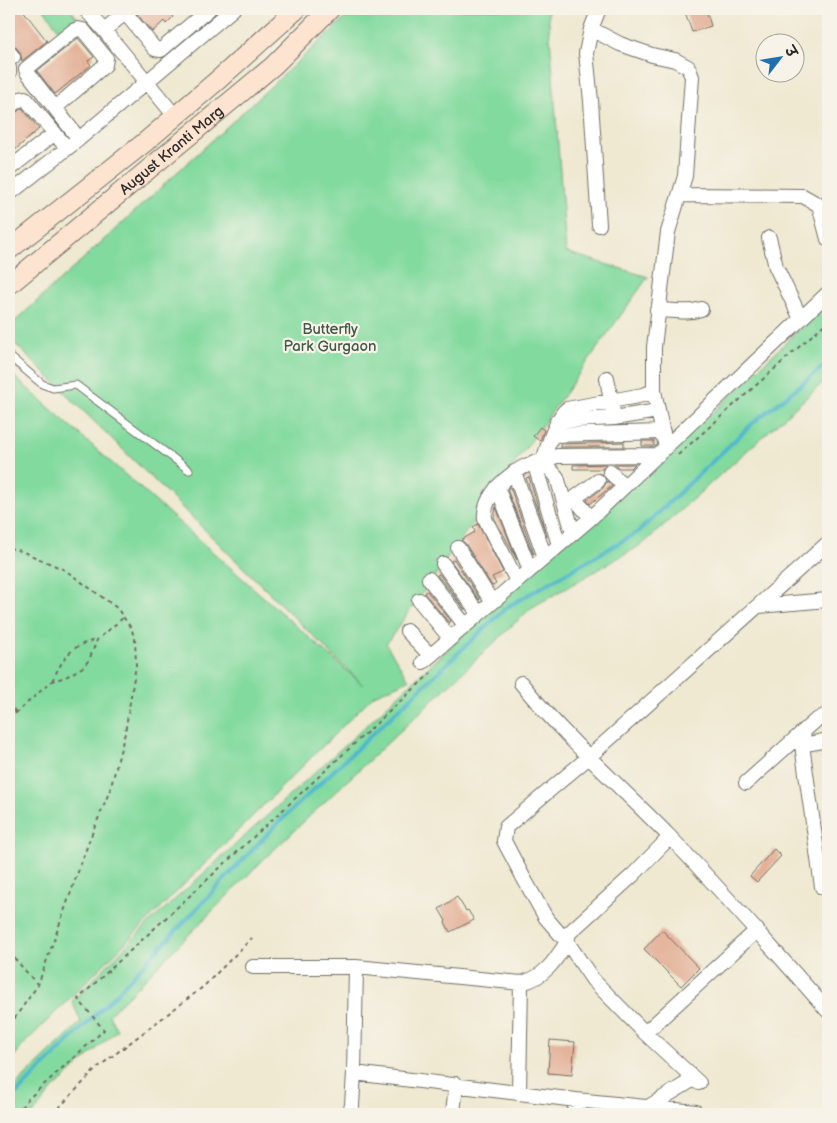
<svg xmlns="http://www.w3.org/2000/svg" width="837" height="1123" font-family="'Balsamiq Sans','Playpen Sans Deva',sans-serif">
  <rect width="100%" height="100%" fill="#f7f3e8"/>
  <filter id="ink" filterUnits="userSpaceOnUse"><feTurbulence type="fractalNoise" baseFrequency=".02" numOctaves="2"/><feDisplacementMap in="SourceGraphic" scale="10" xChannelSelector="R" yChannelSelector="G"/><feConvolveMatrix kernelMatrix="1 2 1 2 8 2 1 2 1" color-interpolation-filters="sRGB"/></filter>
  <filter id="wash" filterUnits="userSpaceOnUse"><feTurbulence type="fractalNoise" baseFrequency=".0096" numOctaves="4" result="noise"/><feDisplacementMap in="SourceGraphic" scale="20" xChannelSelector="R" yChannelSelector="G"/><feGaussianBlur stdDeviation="1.12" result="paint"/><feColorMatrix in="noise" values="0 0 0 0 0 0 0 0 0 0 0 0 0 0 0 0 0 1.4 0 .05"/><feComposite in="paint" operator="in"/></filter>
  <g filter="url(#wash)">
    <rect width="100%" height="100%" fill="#efe9d2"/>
    <!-- green -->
    <path fill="#82da9e" stroke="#568264" d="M44 9H70L78 19 61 33Z
      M355 9H548L566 252 648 277 386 644 409 680 374 695 25 1043 9 1063V372L363 685 9 338V327Z
      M828 302V378L644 543 531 608 263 860 109 1015 117 1030 52 1090 33 1114H9V1092L81 1022 72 1001 149 923 355 736 499 601 710 415Z"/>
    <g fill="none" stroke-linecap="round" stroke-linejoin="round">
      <!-- stream -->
      <path stroke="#4fb7cd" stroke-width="4" d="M9 1101 113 997 276 825 507 607 638 532 753 423 828 363"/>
    </g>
    <g id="blocks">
      <!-- building -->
      <path fill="#e3af95" d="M9 9H22L47 41 22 61 20 52 15 46 9 43Z
        M143 9H166L173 17 166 24 164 21 152 32 137 14Z
        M684 9H706L711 26 692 32Z
        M78 38 94 57 88 61 91 65 55 94 37 71Z
        M22 108 39 129 9 155V124L13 120 12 119 15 116 14 114Z
        M540 427 544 430 540 441 533 436Z
        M642 441H654V446H642Z
        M624 442V447H560V444Z
        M606 464 602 469H573V465Z
        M614 464H635L631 468H619Z
        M529 477 547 537 526 478Z
        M607 481 612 486 590 504 587 500 603 488Z
        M510 487 534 554H533L507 490Z
        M496 507 517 560 494 517Z
        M478 524 503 572 492 577 496 584 492 586 465 543 461 540 475 532 473 527Z
        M454 559 480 599 479 600 451 561Z
        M439 574 465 610 437 575Z
        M427 591 451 621 449 623 424 593Z
        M774 849 781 856 757 882 750 876Z
        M457 897 466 911 468 910 474 920 450 932 445 922 446 921 439 909Z
        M662 930 699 968 681 986 644 949Z
        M550 1040 575 1042 572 1075 548 1073Z"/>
    </g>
  </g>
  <g filter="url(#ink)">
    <use href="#blocks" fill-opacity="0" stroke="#706e65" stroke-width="1"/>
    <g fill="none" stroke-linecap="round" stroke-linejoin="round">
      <defs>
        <path id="lane" d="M9 356 42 384 53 388 76 385 189 470"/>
        <path id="street" d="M85 9 104 30 175 116
          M122 9 155 49 161 50 209 9
          M599 9 591 29 620 44 652 55 675 60 688 67 692 77 685 176 668 232 654 347V391L666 448
          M591 29 586 53 591 101 599 225
          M104 30 130 9
          M9 52 13 57
          M9 68V73
          M9 107 20 99 25 98 67 148
          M55 108 105 65 106 58 83 30 78 29 73 31 26 69 27 72 79 139
          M9 169 55 133
          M9 194 79 139 233 9
          M680 195 803 196 819 205 828 239
          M769 238 776 267 801 319
          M657 310C673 310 687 314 701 309
          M607 378 614 418 658 411
          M557 421 614 418
          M553 435 663 432
          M543 461C546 450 558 414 567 409L643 395 654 391
          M543 461 557 456 658 455
          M534 462 559 545
          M514 472 545 557
          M610 472 624 486
          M497 487 530 570
          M574 498 591 518
          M565 505 598 481
          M458 548 492 602
          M443 564 479 614
          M429 579 465 625
          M517 581 485 519C482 492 519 463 543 461L557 477 573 533
          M419 600 450 638
          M758 606 828 600
          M407 631 430 655
          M423 662 591 518 828 293
          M521 683C565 738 620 786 669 836 724 893 776 952 828 1011
          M804 731 802 745 822 887
          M802 745 828 740
          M746 783 815 721 828 714
          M670 837 633 875 569 933 567 942 593 980 645 1033 699 1083
          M253 967H356L521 983C544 978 555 961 567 942L546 918 523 877 504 841 506 827 589 757 828 543
          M645 1033 757 930
          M354 1073 576 1100 696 1112
          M519 1092 521 983
          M648 1107 694 1079
          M350 1112 352 1105 354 1073 356 967
          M453 1114 456 1084
          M574 1114 576 1100"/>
        <g id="secondary">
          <path d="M9 250 144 143 219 79 297 9"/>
          <path id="s1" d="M9 285 273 66 330 9"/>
        </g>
      </defs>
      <!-- lane casing -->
      <use href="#lane" stroke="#706e65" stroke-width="9"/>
      <!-- street casing -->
      <use href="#street" stroke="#706e65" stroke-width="16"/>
      <!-- secondary casing -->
      <use href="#secondary" stroke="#706e65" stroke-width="21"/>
      <!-- path -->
      <path stroke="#706e65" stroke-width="2" stroke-dasharray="4 4" stroke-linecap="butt" d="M678 455 828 321
        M9 548 21 551 65 570 117 608 131 628 135 639 136 665 125 733 110 790 89 841 38 985 9 1026
        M52 681C63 659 71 644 97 640
        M9 702 16 713
        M9 719 52 681 66 677 83 667 89 660 97 640 124 617
        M9 952 37 984
        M16 1114 27 1100 104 1030 78 999 431 673
        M53 1114 97 1068 203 987 252 938"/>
      <!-- lane -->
      <use href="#lane" stroke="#fff" stroke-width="7"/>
      <!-- street -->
      <use href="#street" stroke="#fff" stroke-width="14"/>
      <!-- secondary -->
      <use href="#secondary" stroke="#fde4d0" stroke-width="19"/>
    </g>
  </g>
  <g text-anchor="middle" stroke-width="4.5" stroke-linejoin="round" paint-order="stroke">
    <!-- street labels -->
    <g font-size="15" fill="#2b2b2b" stroke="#f7f3e8">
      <text dy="5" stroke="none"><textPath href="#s1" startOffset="211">August Kranti Marg</textPath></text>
    </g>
    <!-- park labels -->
    <g font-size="15" fill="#415748" stroke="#f7f3e8">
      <text x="330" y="334">Butterfly<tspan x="330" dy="17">Park Gurgaon</tspan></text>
    </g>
  </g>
  <!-- margin -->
  <rect width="837" height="1123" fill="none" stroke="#f7f3e8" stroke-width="30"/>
  <!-- north arrow -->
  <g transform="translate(780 58) rotate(59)"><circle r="24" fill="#f7f3e8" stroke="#a5a39c"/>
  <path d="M0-4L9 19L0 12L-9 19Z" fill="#1f6fb2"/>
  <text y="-8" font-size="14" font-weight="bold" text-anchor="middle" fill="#2b2b2b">उ</text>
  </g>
</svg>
